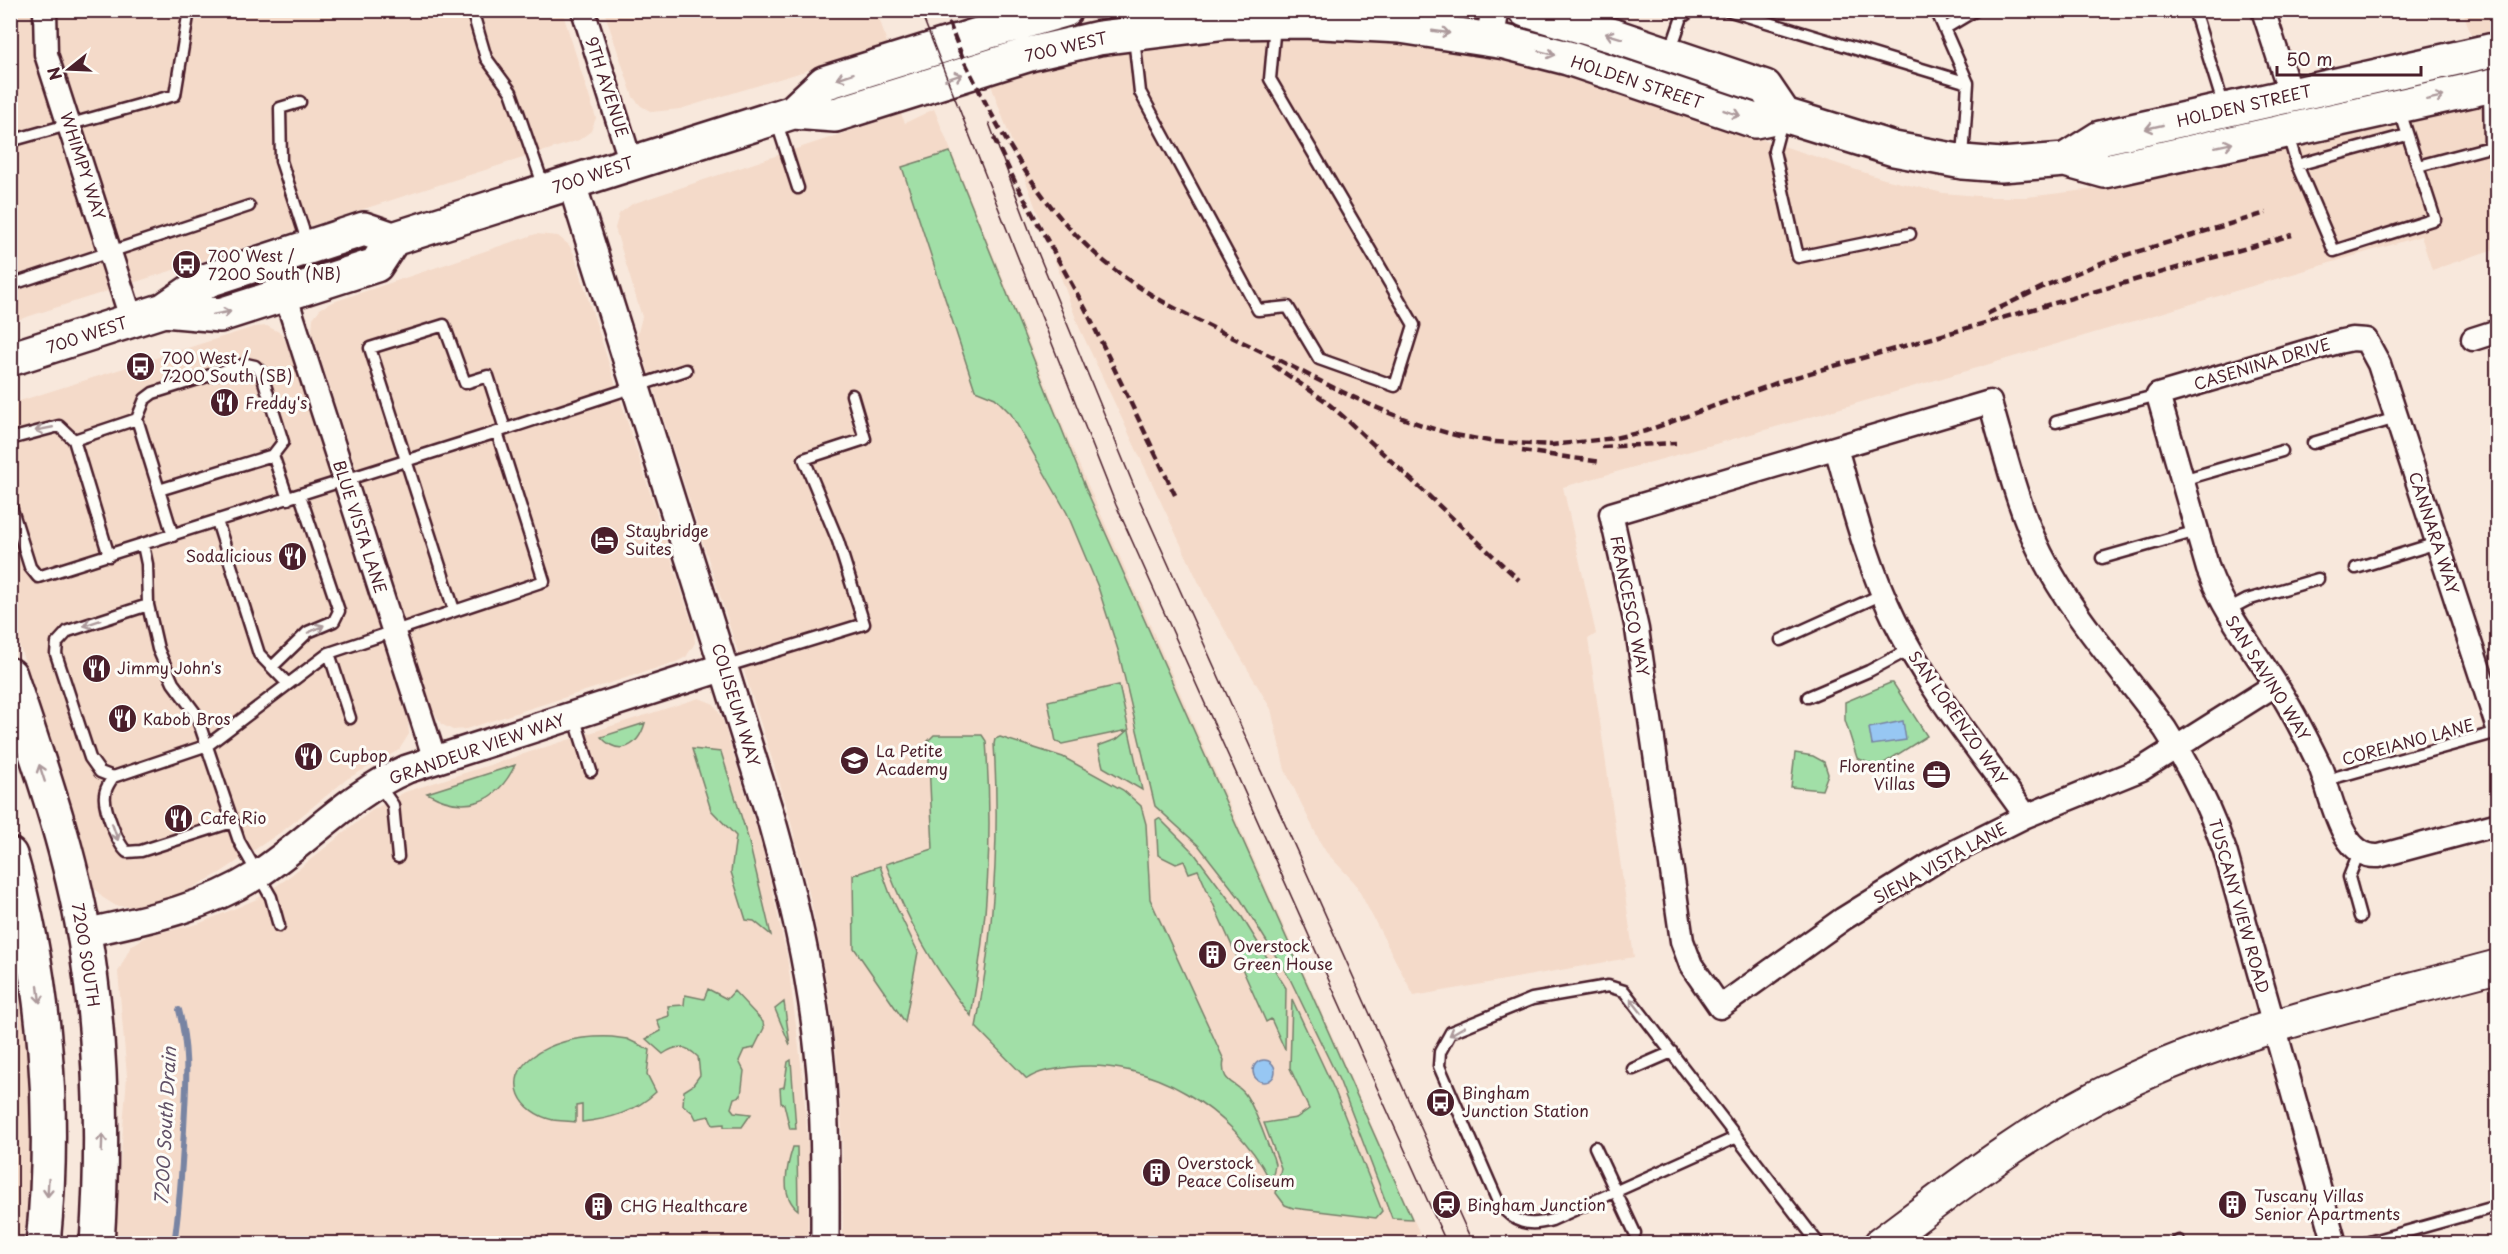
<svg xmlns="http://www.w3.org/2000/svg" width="2508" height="1254" font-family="'Playpen Sans',sans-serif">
  <rect width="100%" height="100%" fill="#f8e8dc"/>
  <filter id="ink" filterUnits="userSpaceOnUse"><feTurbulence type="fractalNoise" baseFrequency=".0167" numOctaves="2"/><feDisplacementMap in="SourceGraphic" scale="12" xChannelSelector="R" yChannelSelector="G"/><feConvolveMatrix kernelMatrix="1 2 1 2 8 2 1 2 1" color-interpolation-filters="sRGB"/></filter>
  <g filter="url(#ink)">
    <!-- built -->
    <path fill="#f4dac9" d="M11 11H562L596 118 591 131 579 140 11 322Z
      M604 11H877L888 46 680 109 652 112 641 106 633 97Z
      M2463 11H2497V30L2471 35Z
      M1323 35 1378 39 1499 56 1555 71 1884 179 1943 193 1990 197H2027L2111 187 2497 99V248L2432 270 2421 236 1797 421 1563 487 1596 634 1588 639 1634 957 1414 996 1355 883 1326 852 1320 842 1285 770 1271 709 1205 596 1079 327 991 85 1072 59 1207 39Z
      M934 109 1076 458 1424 1243H843L842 1131 837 1059 829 995 811 901 786 803 637 336 642 317 615 228 619 214 632 204 901 114 905 123Z
      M536 234 558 236 569 245 574 254 694 630 695 643 686 657 676 662 466 729 453 730 441 724 433 710 312 332 313 318 320 309 330 303Z
      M267 326 281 333 288 346 408 721 409 734 399 750 347 779 284 830 220 873 171 899 142 906H116L102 897 92 885 69 801 11 619 10 404 254 327Z
      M699 698 714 704 722 718 762 846 787 956 803 1078 809 1160 808 1243 114 1244 127 1076 118 972 131 946 149 935 198 924 257 899 285 880 371 811 405 792Z
      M10 925 25 1009 32 1109 30 1198 22 1244 10 1243Z"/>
    <!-- green -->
    <path fill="#a1dfa7" stroke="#767f69" stroke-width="1.5" d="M950 152 1086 489 1412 1219 1392 1218 1340 1082 1290 979 1241 900 1199 846 1155 806 1118 650 1098 587 1067 513 1011 414 995 398 975 390 902 167Z
      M1890 683H1893L1927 736 1878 767 1857 758 1845 720V702Z
      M1119 685 1142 790 1103 767 1098 746 1117 739 1128 730 1062 744 1056 742 1048 701Z
      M645 723C638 747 619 757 601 737Z
      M934 735H982L986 741C993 838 988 920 971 1016 934 969 907 920 886 864L933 849 928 741Z
      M1000 737 1063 757 1123 790 1141 806 1146 824 1150 899 1224 1060C1220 1083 1235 1081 1245 1094 1256 1109 1265 1139 1273 1157L1275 1164 1273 1176 1269 1178C1233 1109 1150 1058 1071 1067 1056 1069 1040 1070 1027 1079L976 1027C994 932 1000 841 994 744L995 739Z
      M692 749 721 752 748 838 771 935 754 921 746 920 731 872 736 836 711 810Z
      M1795 753 1813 756 1824 762 1828 774 1822 790 1791 787Z
      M515 765C497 803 465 815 427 793Z
      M1159 818 1194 853 1242 917 1286 988 1285 1050 1271 1019 1266 1022 1198 870 1189 873 1184 861 1176 864 1158 855 1156 820Z
      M880 866 890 894 918 952 905 1022 854 948 853 875Z
      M708 989 727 999 734 991 763 1022 764 1028 754 1048 744 1050 739 1061 744 1071 741 1096 734 1098 731 1108 734 1112 751 1114 742 1127H724V1124L713 1125 709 1116 696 1119 693 1113 683 1105 684 1091 692 1086 700 1075 698 1057C686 1045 677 1044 663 1054L646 1039 661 1031 657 1020 669 1016 668 1006 684 1005 685 995 704 999Z
      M1292 999 1335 1091 1382 1211 1376 1218 1293 1208 1285 1205 1276 1193 1281 1168 1264 1123 1296 1118 1309 1109 1290 1068Z
      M784 1002 790 1045 775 1009Z
      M612 1037 627 1039 650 1050 647 1074 656 1092C635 1112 610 1119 582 1122V1105L576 1106V1122C568 1121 560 1121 553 1120 520 1113 502 1080 532 1057 555 1040 584 1036 612 1037Z
      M791 1060 796 1129H790L784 1104 781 1103 780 1088 784 1087 788 1062Z
      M793 1147H797L798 1210C779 1195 787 1166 793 1147Z"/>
    <!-- water -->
    <path fill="#97c7f3" stroke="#7884a3" stroke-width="1.5" d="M1903 721 1906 740 1872 745 1869 728Z
      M1253 1071a11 11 0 1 1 22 0a11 11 0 1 1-22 0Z"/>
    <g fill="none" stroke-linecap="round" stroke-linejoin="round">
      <!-- stream -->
      <path stroke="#7884a3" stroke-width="6" d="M174 1244C180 1205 182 1167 184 1129 186 1084 190 1054 179 1010"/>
      <defs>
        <path id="service" d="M472 10 486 58 511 92 544 187
          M1131 10 1140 92 1258 310 1288 307 1319 359 1395 386 1414 325 1270 79 1275 24
          M1727 10 1968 83 1963 158
          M1936 10 1968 83
          M2194 10 2224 107
          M1944 29 1976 10
          M1670 52 1682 17 1692 10
          M300 102 280 108 281 161 308 244
          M776 120 798 188
          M1782 121 1774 151 1798 257 1910 234
          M2288 135 2297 165 2334 251 2435 219 2399 108
          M10 141 175 95 189 10
          M2297 165 2407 135
          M2418 166 2490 147 2489 90
          M10 285 249 206
          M137 419 145 399 153 393 246 364 255 366 261 372 283 442 273 455
          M2056 422 2158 395
          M10 439 59 426 74 440
          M2313 443 2396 418
          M2182 480 2282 451
          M159 490 173 536
          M10 503 30 567 38 577 497 432
          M217 521 259 654 287 683
          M143 545 147 564 148 605 158 649 173 683 196 714 239 841 271 897 279 926
          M109 556 74 440 137 419 159 490 273 455 288 499
          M2102 558 2197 531
          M2356 568 2437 543
          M148 605 68 631 57 643 56 654 90 758 100 772 113 777 208 745 329 653 544 581 497 432 686 370
          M454 610 370 348 444 325 465 383 488 376 505 429
          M2226 611 2247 600 2318 579
          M1781 640 1883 594
          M329 653 350 718
          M272 667 308 632 334 621 339 611 300 495
          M724 667 864 624 838 541 804 459 865 439 852 395
          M1808 697 1869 671 1910 649
          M574 716 591 771
          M113 777C110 782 105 788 105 795 103 807 118 845 127 852L141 851 232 822
          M2326 780 2498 732
          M378 784 393 805 398 857
          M2359 852 2349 877 2360 917
          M1633 1069 1672 1052
          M1737 1137 1552 1220C1528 1227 1515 1223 1499 1204L1439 1066 1440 1052 1451 1032 1532 999 1608 986 1624 991 1819 1244
          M1595 1147 1635 1233
          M2174 1244 2179 1241
          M2362 1244 2498 1206"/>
        <path id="minor" d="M45 10 46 54 132 321
          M583 10 631 163
          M2263 10 2291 96
          M285 294 435 760
          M2473 339 2498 331
          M1836 448C1853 507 1868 566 1895 621 1930 692 1981 752 2026 816
          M2275 685 2142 769 2026 816 1938 860 1843 919 1720 1007 1691 965 1682 941 1637 629 1611 514 1990 402C2005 453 2017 506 2041 554 2073 618 2123 671 2165 729 2190 768 2210 807 2225 851L2335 1244
          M2498 728 2379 364 2366 340 2352 339 2338 342 2158 395 2208 569C2222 606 2243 635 2265 668 2286 698 2303 731 2319 764 2332 793 2339 859 2379 856L2498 824"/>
        <path id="tertiary" d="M1490 40 1495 10
          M571 181 770 815C792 893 811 971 819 1052 826 1116 825 1179 825 1244
          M84 933C145 920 203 909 257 875 309 841 349 794 407 769L724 667"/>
        <path id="secondary" d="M1880 1244C1956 1187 2031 1128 2118 1086 2237 1028 2370 1001 2498 966"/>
        <path id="primary" d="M1525 10 1614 36 1765 87 1784 115
          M793 112 824 83 984 33 1065 10
          M2065 160 2100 138 2498 49
          M164 310 220 315 376 265 393 239 793 112 835 115 1030 54 1099 38 1227 22 1303 21 1400 26 1505 42 1568 58 1755 121 1784 115 1894 149 1963 162 2001 165 2065 160 2105 171 2498 84
          M10 359 164 310 208 280 364 229 393 239
          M10 675C38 760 69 846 84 934 102 1037 104 1139 97 1244
          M10 855C46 980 56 1114 43 1244"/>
      </defs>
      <!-- service casing -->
      <use href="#service" stroke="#4a1f2b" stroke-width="15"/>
      <!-- minor casing -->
      <use href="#minor" stroke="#4a1f2b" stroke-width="27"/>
      <!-- tertiary casing -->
      <use href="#tertiary" stroke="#4a1f2b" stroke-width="32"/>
      <!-- secondary casing -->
      <use href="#secondary" stroke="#4a1f2b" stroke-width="36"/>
      <!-- primary casing -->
      <use href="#primary" stroke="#4a1f2b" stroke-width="38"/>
      <!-- service -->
      <use href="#service" stroke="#fdfcf7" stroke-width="10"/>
      <!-- minor -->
      <use href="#minor" stroke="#fdfcf7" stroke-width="22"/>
      <!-- tertiary -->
      <use href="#tertiary" stroke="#fdfcf7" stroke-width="27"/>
      <!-- secondary -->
      <use href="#secondary" stroke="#fdfcf7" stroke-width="32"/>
      <!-- primary -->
      <use href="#primary" stroke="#fdfcf7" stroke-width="33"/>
      <!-- tram -->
      <path stroke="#4a1f2b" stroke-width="1.5" d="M920 10 1116 505 1447 1244
        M989 123 1036 248 1140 501 1473 1244"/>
      <!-- rail -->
      <path stroke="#4a1f2b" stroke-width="4.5" stroke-dasharray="9 4.5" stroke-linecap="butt" d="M944 10 962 56
        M959 50C1002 138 1047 224 1130 281 1175 312 1227 334 1275 358 1340 391 1391 419 1463 437
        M994 138 1015 182 1085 308 1177 499
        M1987 314 2047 285 2106 261 2266 213
        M1273 365 1324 400 1346 419 1519 580
        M1455 435 1495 442 1552 445 1615 438 1646 431 1782 381 2292 235
        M1602 447 1676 443
        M1522 451 1602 462"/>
    </g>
    <!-- one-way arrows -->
    <defs><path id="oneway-shaft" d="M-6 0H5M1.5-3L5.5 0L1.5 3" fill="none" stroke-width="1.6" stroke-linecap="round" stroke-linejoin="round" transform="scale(1.5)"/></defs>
    <g stroke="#ac999b">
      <use href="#oneway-shaft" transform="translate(1441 32) rotate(8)"/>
      <use href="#oneway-shaft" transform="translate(1614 36) rotate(-163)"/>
      <use href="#oneway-shaft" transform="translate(1547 53) rotate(14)"/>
      <use href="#oneway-shaft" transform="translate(845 76) rotate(162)"/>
      <use href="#oneway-shaft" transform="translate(954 77) rotate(-18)"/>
      <use href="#oneway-shaft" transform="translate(2435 98) rotate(-12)"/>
      <use href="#oneway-shaft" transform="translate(1732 113) rotate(19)"/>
      <use href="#oneway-shaft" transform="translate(2154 127) rotate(167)"/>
      <use href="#oneway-shaft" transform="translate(2224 145) rotate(-12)"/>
      <use href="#oneway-shaft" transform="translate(222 313) rotate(-10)"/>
      <use href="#oneway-shaft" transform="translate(44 429) rotate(169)"/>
      <use href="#oneway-shaft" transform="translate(92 623) rotate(162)"/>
      <use href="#oneway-shaft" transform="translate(316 629) rotate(-25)"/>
      <use href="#oneway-shaft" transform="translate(42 773) rotate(-108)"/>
      <use href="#oneway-shaft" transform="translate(115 832) rotate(71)"/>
      <use href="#oneway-shaft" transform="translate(39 994) rotate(83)"/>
      <use href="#oneway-shaft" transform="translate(1636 1006) rotate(-128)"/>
      <use href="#oneway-shaft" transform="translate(1457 1031) rotate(150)"/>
      <use href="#oneway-shaft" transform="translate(102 1143) rotate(-88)"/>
      <use href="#oneway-shaft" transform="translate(48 1188) rotate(93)"/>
    </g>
  </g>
  <!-- icons -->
  <defs>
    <symbol id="bus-disc" viewBox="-11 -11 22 22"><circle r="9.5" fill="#4a1f2b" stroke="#fdfcf7"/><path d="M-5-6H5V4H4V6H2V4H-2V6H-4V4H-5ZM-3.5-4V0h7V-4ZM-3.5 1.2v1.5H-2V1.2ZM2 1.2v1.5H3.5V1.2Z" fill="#fff"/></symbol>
    <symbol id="restaurant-disc" viewBox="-11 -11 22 22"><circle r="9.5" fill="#4a1f2b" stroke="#fdfcf7"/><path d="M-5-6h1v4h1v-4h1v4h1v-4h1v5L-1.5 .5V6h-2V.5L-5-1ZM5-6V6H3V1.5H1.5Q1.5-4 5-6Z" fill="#fff"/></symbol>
    <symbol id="hotel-disc" viewBox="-11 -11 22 22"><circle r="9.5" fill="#4a1f2b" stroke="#fdfcf7"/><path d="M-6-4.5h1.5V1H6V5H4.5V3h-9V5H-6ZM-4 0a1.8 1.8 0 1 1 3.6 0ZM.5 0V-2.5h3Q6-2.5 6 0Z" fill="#fff"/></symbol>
    <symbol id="school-disc" viewBox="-11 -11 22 22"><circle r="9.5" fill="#4a1f2b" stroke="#fdfcf7"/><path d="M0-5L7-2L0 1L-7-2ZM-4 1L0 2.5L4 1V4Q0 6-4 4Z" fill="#fff"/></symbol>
    <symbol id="office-disc" viewBox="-11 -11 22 22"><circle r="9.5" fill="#4a1f2b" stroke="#fdfcf7"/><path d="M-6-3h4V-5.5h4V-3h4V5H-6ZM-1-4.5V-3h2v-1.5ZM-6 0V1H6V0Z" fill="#fff"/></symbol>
    <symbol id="building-disc" viewBox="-11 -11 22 22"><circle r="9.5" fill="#4a1f2b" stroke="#fdfcf7"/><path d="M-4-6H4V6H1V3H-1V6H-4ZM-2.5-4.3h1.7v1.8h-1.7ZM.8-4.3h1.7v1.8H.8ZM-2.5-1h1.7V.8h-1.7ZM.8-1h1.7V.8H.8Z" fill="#fff"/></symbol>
    <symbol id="station-disc" viewBox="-11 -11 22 22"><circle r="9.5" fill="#4a1f2b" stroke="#fdfcf7"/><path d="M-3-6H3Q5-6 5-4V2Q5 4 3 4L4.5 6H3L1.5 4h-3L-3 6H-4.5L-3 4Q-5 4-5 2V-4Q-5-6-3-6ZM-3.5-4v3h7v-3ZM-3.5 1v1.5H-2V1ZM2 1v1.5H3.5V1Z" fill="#fff"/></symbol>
  </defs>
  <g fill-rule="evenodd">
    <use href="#bus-disc" x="170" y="248" width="33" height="33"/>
    <use href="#bus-disc" x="124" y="350" width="33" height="33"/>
    <use href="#restaurant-disc" x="208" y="386" width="33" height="33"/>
    <use href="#hotel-disc" x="588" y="524" width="33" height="33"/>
    <use href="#restaurant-disc" x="276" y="540" width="33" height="33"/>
    <use href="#restaurant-disc" x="80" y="652" width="33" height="33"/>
    <use href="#restaurant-disc" x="106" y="702" width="33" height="33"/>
    <use href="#restaurant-disc" x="292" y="740" width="33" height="33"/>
    <use href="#school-disc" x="838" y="744" width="33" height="33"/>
    <use href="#office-disc" x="1920" y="758" width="33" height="33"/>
    <use href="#restaurant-disc" x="162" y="802" width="33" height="33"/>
    <use href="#building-disc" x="1196" y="938" width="33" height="33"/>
    <use href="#bus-disc" x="1424" y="1086" width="33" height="33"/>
    <use href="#building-disc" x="1140" y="1156" width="33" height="33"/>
    <use href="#station-disc" x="1430" y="1188" width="33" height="33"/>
    <use href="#building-disc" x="2216" y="1188" width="33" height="33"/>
    <use href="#building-disc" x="582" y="1190" width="33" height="33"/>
  </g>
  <g text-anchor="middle" stroke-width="6" stroke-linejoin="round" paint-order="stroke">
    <!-- street labels -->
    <g font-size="16" fill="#4a1f2b" stroke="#fdfcf7">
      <text transform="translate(1066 47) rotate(-13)" y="6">700 WEST</text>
      <text transform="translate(1637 82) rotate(18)" y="6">HOLDEN STREET</text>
      <text transform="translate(607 87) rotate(72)" y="6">9TH AVENUE</text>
      <text transform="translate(2244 106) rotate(-13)" y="6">HOLDEN STREET</text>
      <text transform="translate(83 166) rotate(72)" y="6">WHIMPY WAY</text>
      <text transform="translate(593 175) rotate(-18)" y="6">700 WEST</text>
      <text transform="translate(87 335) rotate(-18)" y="6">700 WEST</text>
      <text transform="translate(2262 364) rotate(-17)" y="6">CASENINA DRIVE</text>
      <text transform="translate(360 527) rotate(72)" y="6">BLUE VISTA LANE</text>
      <text transform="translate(2434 533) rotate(72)" y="6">CANNARA WAY</text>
      <text transform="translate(1630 606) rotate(79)" y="6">FRANCESCO WAY</text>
      <text transform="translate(2268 678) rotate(58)" y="6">SAN SAVINO WAY</text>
      <text transform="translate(736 705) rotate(73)" y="6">COLISEUM WAY</text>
      <text transform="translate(1958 718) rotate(55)" y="6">SAN LORENZO WAY</text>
      <text transform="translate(2408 742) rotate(-15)" y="6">COREIANO LANE</text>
      <text transform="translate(477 749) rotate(-19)" y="6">GRANDEUR VIEW WAY</text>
      <text transform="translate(1940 863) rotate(-29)" y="6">SIENA VISTA LANE</text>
      <text transform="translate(2239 906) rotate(74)" y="6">TUSCANY VIEW ROAD</text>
      <text transform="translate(86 955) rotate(81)" y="6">7200 SOUTH</text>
    </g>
    <!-- poi labels -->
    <g font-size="16" fill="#4a1f2b" stroke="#fdfcf7" text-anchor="start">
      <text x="208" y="262">700 West /<tspan x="208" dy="18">7200 South (NB)</tspan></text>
      <text x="162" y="364">700 West /<tspan x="162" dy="18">7200 South (SB)</tspan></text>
      <text x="245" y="409">Freddy's</text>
      <text x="625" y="537">Staybridge<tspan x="625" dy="18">Suites</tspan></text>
      <text x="272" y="562" text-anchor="end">Sodalicious</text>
      <text x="117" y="674">Jimmy John's</text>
      <text x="143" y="725">Kabob Bros</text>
      <text x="876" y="757">La Petite<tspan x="876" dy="18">Academy</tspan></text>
      <text x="329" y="762">Cupbop</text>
      <text x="1915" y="772" text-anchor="end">Florentine<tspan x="1915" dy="18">Villas</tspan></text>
      <text x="200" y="824">Cafe Rio</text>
      <text x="1233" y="952">Overstock<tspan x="1233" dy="18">Green House</tspan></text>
      <text x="1462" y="1099">Bingham<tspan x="1462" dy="18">Junction Station</tspan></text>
      <text x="1177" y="1169">Overstock<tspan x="1177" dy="18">Peace Coliseum</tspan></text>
      <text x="2254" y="1202">Tuscany Villas<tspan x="2254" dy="18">Senior Apartments</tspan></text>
      <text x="1467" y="1211">Bingham Junction</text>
      <text x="620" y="1212">CHG Healthcare</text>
    </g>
    <!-- water labels -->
    <g font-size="18" font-style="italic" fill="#615167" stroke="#fdfcf7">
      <text transform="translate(166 1126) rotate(-87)" y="6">7200 South Drain</text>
    </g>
  </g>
  <!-- margin -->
  <rect width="2508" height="1254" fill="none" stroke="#fdfcf7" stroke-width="36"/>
  <rect x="18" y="18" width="2472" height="1218" fill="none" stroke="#4a1f2b" stroke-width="2" filter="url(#ink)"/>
  <!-- north arrow -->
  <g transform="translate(69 69) rotate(252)" stroke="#fdfcf7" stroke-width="4.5" paint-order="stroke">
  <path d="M0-4.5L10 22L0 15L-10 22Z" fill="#4a1f2b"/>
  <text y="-9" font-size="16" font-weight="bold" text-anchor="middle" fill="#4a1f2b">N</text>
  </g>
  <!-- scale -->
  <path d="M2277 66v9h144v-9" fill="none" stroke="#4a1f2b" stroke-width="3"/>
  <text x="2286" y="66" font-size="18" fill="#4a1f2b" stroke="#fdfcf7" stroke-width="4.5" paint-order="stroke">50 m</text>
</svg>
